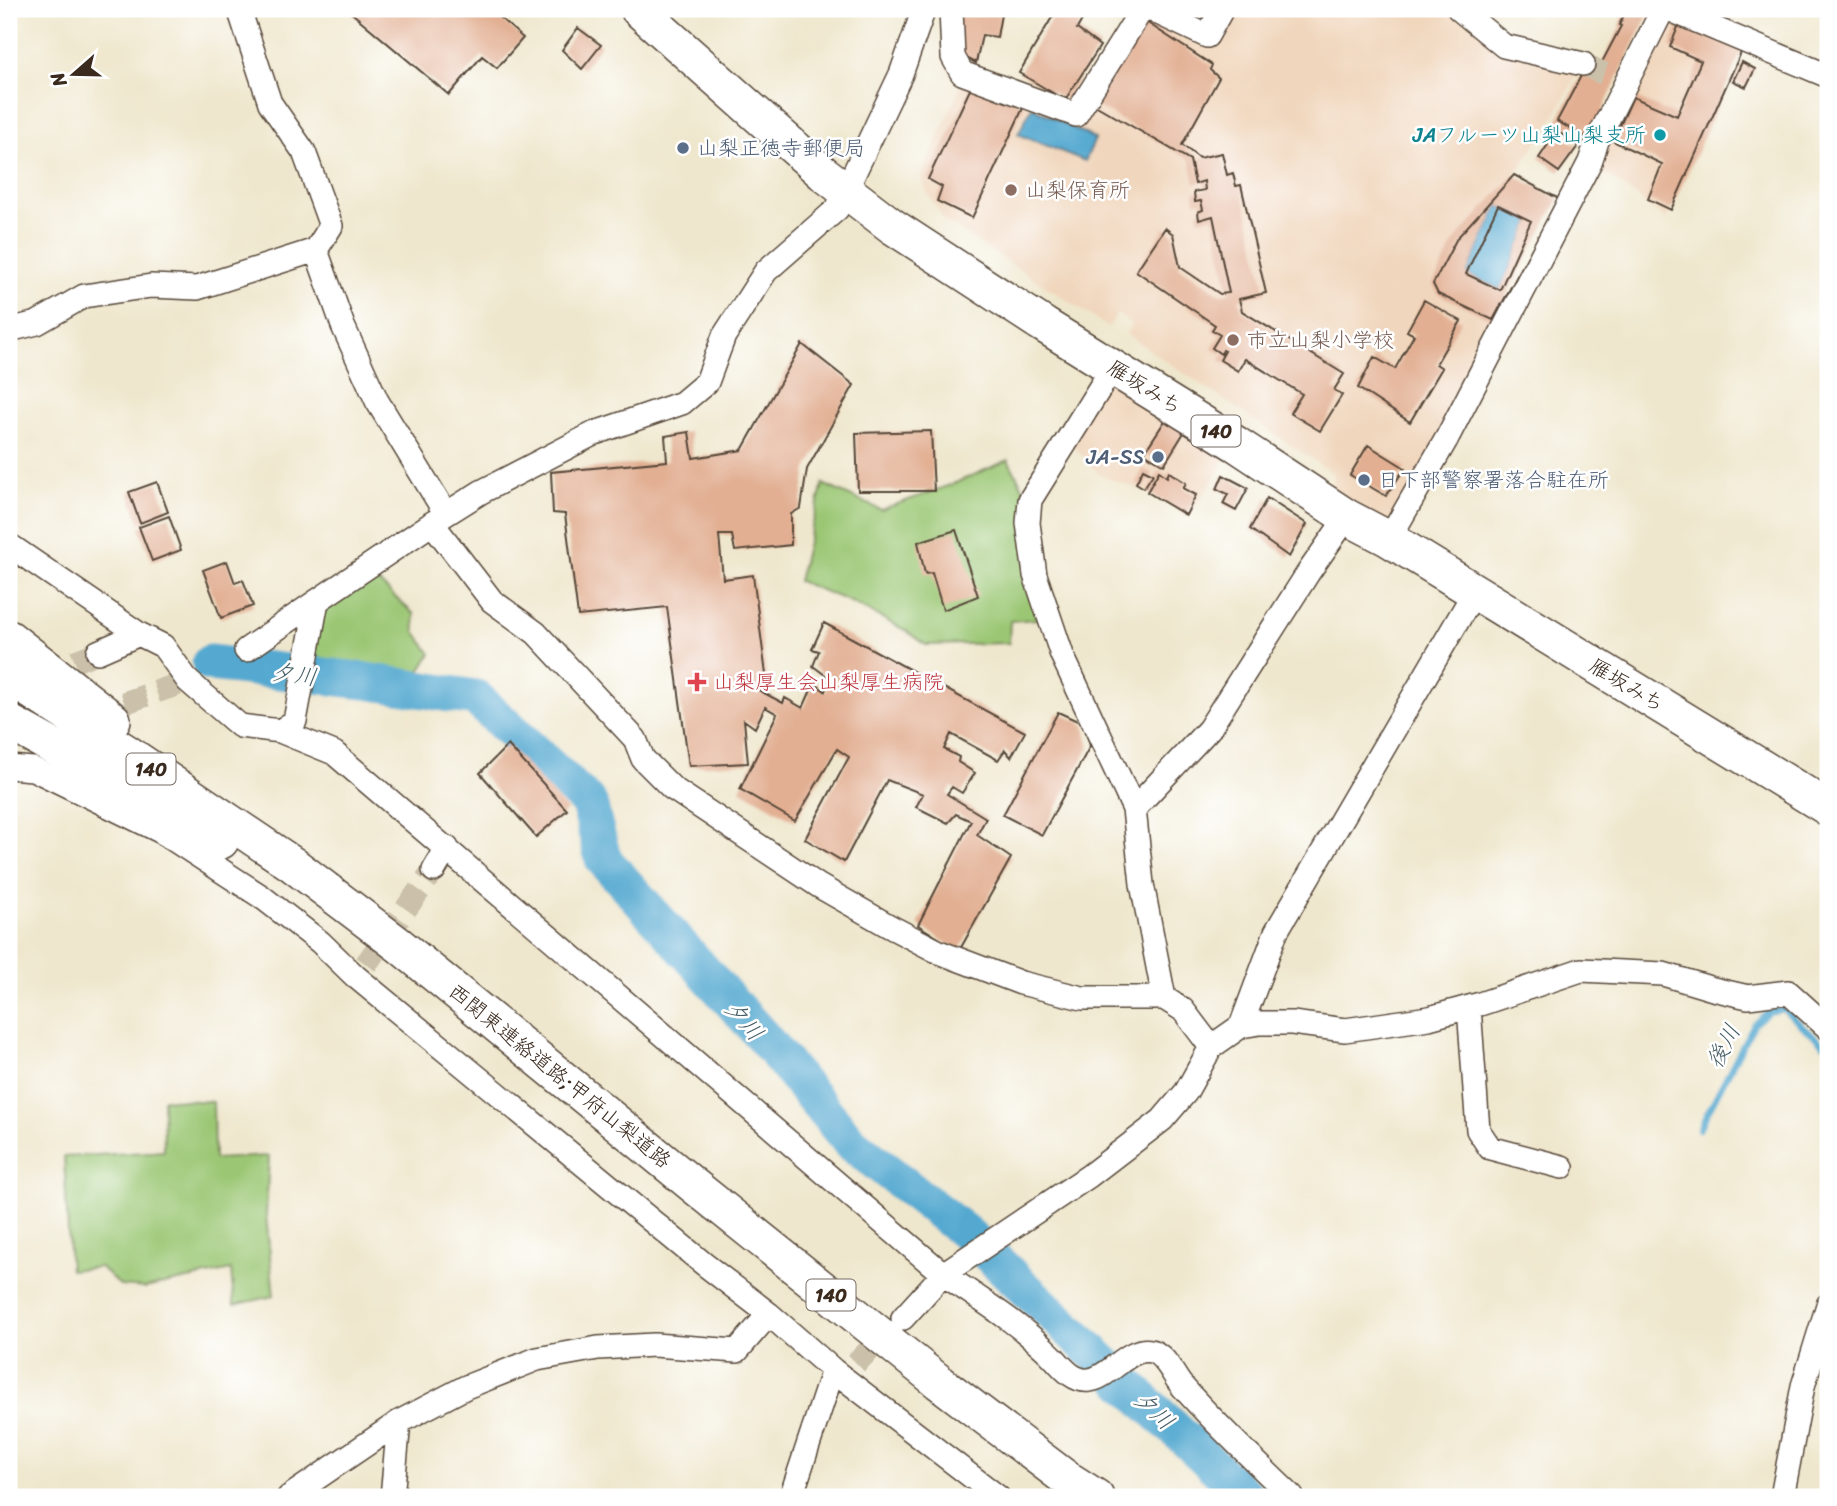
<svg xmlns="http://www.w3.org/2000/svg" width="1837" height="1506" font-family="Sriracha,'Klee One',sans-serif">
  <rect width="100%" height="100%" fill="#fff"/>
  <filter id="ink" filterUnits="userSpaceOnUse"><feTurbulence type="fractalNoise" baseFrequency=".0143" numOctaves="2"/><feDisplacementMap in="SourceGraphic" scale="14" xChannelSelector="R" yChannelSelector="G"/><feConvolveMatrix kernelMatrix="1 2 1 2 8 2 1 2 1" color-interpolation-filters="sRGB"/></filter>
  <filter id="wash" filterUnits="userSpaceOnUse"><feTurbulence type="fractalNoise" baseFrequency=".00686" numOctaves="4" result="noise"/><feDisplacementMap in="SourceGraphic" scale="28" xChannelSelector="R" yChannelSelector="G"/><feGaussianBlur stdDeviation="1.57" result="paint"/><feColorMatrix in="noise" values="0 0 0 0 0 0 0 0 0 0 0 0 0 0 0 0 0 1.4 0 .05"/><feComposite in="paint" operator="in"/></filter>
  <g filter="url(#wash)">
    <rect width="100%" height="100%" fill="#efe7cd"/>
    <!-- built -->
    <path fill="#f0d6bc" d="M1142 9 1207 36 1222 9H1460L1504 46 1583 64 1553 119 1515 175 1559 199 1493 319 1504 328 1389 539 1331 505 1334 474 1126 334 1131 324 1117 314 1108 327 945 221 929 196 921 177 965 76 1072 121Z
      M1663 9 1746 42 1666 219 1590 162Z
      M1113 367 1236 444 1190 516 1147 492 1100 475 1071 443Z"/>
    <!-- green -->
    <path fill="#9bc774" stroke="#6b7849" stroke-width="2" d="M1008 460 1030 500 1049 618 1010 621 1009 643 926 645 905 630 851 602 798 581 823 484 881 510 953 484Z
      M364 569 414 614 415 631 431 654 417 676 308 656 317 601Z
      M163 1099 213 1102 214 1159 269 1156 266 1215 274 1296 234 1305 231 1270 145 1288 121 1286 100 1267 70 1270 64 1157 164 1151Z"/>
    <!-- water -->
    <path fill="#55a9d0" stroke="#486a77" stroke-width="2" d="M1032 107 1095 139 1085 161 1018 134Z
      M1498 205 1531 221 1500 290 1466 274Z"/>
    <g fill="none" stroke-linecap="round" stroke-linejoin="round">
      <!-- stream -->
      <path stroke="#55a9d0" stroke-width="6" d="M1699 1129 1754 1024 1768 1012 1783 1009 1828 1048"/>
      <!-- river -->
      <path stroke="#55a9d0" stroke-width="37" d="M210 663 366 681 476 698 589 803 603 859 763 1037 850 1142 966 1233 1247 1497"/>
    </g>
    <g id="blocks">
      <!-- building -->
      <path fill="#e2af92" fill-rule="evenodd" d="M347 9H490L523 38 497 68 482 56 449 95Z
        M956 9H1002L997 37 982 35 976 63 956 53Z
        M1057 9H1083L1087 11 1077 29 1100 46 1065 100 1019 73Z
        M1627 9H1651L1589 139 1557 121 1583 72 1589 75 1596 62 1601 64 1621 26 1619 25Z
        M1146 22 1212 65 1210 70 1219 78 1182 145 1199 158 1222 153 1227 175 1233 173 1236 186 1241 185 1266 293 1239 299 1242 311 1344 374 1334 390 1342 395 1320 431 1290 413 1302 394 1245 359 1238 371 1220 360 1225 351 1223 350 1221 354 1212 348 1220 335 1212 330 1215 325 1136 271 1165 228 1173 234 1180 267 1220 294 1229 293 1213 216 1199 220 1198 212 1203 210 1201 201 1195 202 1194 192 1205 190 1204 181 1195 184 1190 160 1095 105Z
        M1680 22 1743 48 1671 210 1648 199 1662 164 1613 141 1633 97 1677 116 1701 61 1670 47Z
        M578 28 601 45 582 69 562 50Z
        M1742 62 1755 69 1746 87 1733 81Z
        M973 83 1024 106 972 218 937 201 942 187 928 179Z
        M1557 131 1578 146 1559 172 1539 158Z
        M1514 175 1559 199 1493 320 1438 294 1433 284 1457 238ZM1498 205 1531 221 1500 290 1466 274Z
        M1424 300 1461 321 1436 364 1442 368 1410 422 1358 388 1374 357 1395 369 1414 335 1407 331Z
        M802 344 854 385 807 469 801 508 791 514V545L735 551 732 535H719L723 579 753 575 767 682 760 691 783 703 785 698 803 708 814 683 825 691 829 678 813 666 819 651 812 649 824 623 1025 732 1011 757 1005 750 998 760 951 734 944 749 959 757 958 762 975 773 962 793 952 787 947 794 986 818 977 835 1011 858 959 951 918 925 971 821 956 814 948 823 916 807 923 794 887 780 844 862 805 839 849 757 837 749 795 821 740 789 777 714 765 707 755 728 744 720 748 763 689 766 667 607 578 616 565 514 553 513 551 472 667 461 665 436 689 432 693 458 742 450Z
        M1170 413 1188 426 1164 465 1144 453Z
        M931 431 934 491H858L856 433Z
        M1368 445 1405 468 1386 496 1350 475Z
        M1143 469 1153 474 1144 488 1136 483Z
        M1159 471 1167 477 1169 472 1186 483 1183 488 1196 495 1186 515 1147 492Z
        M1223 475 1248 488 1236 511 1223 504 1228 494 1217 489Z
        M157 482 168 512 140 523 129 492Z
        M1267 498 1307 524 1289 557 1250 529Z
        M169 516 181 550 152 561 139 527Z
        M956 530 978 596 943 610 932 573 925 574 918 542Z
        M227 561 235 583 243 580 253 606 221 618 203 570Z
        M1058 712 1084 724 1090 746 1042 835 1003 815Z
        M508 745 567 810 536 837 480 773Z"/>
    </g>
  </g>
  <g filter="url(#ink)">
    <use href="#blocks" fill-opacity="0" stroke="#564638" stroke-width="2"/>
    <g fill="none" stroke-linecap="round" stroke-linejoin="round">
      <!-- minor-tunnel -->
      <path stroke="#cbc1aa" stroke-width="23" stroke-dasharray="23 11" stroke-linecap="butt" d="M1583 64 1626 84
        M43 674 98 652
        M92 714 188 681
        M366 964 434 870
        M856 1363 892 1329"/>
      <defs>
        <path id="minor" d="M239 9 270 103 304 152 331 226 316 250 343 326 377 401 446 514
          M951 9 953 57 962 73 1076 115 1142 9
          M1150 9 1207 36 1222 9
          M1459 9 1504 46 1583 64
          M1668 9 1828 76
          M9 330 37 323 84 296 151 286 197 288 316 250
          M1113 367 1030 500 1028 523 1035 575 1062 655 1134 809 1142 884 1164 998
          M432 523 492 601 536 633 635 739 643 759 672 788 819 886 889 926 939 952 1021 983 1082 998H1164L1183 1010 1211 1047
          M1389 539 1447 438 1590 162 1597 141 1663 9
          M9 545 139 634 163 646 188 681 240 726 280 731 334 753 943 1274C981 1300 1022 1325 1054 1358 1063 1368 1074 1382 1089 1380 1110 1378 1128 1346 1151 1351 1166 1355 1173 1376 1182 1386 1216 1425 1255 1461 1292 1497
          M246 650 317 601
          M98 652 139 634
          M280 731 295 721 317 601 446 514 481 492 595 433 682 403 707 382 724 336 766 271 837 209 901 74 924 9
          M9 767 33 769 162 832 262 897 320 942 355 976 704 1264 769 1314 833 1370 998 1497
          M1134 809 1209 729 1308 573 1347 517
          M434 870 447 848
          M1469 1007 1478 1130 1490 1148 1562 1167
          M1241 1026 1276 932 1475 591
          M903 1318 943 1274 1089 1176 1162 1120 1186 1092 1211 1047 1241 1026 1260 1023H1292L1345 1030 1429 1018 1480 1004 1581 970 1663 974 1713 989 1748 997 1788 992 1828 1028
          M289 1497 399 1422 466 1387 537 1359 598 1348 654 1345 737 1351 769 1314
          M392 1497 399 1422
          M791 1497 833 1370
          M1782 1497 1803 1386 1828 1305"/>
        <path id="highway" d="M638 9 823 173 892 226 1044 325 1236 444 1347 517 1389 539 1828 808
          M9 638 113 720
          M9 677 126 752 292 864 399 945 693 1185 939 1382 1063 1476 1096 1497
          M9 722 221 841"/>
      </defs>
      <!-- minor casing -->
      <use href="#minor" stroke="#564638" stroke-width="26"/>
      <!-- highway casing -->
      <use href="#highway" stroke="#564638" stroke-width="38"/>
      <!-- minor -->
      <use href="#minor" stroke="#fff" stroke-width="23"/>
      <!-- highway -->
      <use href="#highway" stroke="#fff" stroke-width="35"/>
    </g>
  </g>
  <!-- markers -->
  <circle fill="#0f9aa8" stroke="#fff" stroke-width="2.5" cx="1660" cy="135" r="7"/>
  <g fill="#5c6f8a" stroke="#fff" stroke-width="2.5">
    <circle cx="683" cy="148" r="7"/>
    <circle cx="1158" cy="457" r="7"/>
    <circle cx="1364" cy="480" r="7"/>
  </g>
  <g fill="#8d6e63" stroke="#fff" stroke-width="2.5">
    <circle cx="1011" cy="190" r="7"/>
    <circle cx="1233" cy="340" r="7"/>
  </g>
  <path fill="#e0444e" stroke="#fff" stroke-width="2.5" d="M693.5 671.5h7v7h7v7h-7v7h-7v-7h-7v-7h7z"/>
  <g text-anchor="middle" stroke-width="5" stroke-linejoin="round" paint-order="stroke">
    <!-- shield labels -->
    <g fill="#fff" stroke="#766a62" stroke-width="2">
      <rect x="1191.5" y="415.5" width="49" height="31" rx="5"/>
      <rect x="126.5" y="753.5" width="49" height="31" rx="5"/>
      <rect x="806.5" y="1279.5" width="49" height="31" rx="5"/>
    </g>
    <g font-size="19" font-weight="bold" fill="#3b2a1e">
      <text x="1216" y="438">140</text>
      <text x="151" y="776">140</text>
      <text x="831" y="1302">140</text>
    </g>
    <!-- culture labels -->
    <g font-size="21" fill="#0d838f" stroke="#fff" text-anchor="end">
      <text x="1646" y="142">JAフルーツ山梨山梨支所</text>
    </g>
    <!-- service labels -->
    <g font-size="21" fill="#4e5e75" stroke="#fff" text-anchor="start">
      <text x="697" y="155">山梨正徳寺郵便局</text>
      <text x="1144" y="464" text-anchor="end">JA-SS</text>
      <text x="1378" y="487">日下部警察署落合駐在所</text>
    </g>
    <!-- education labels -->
    <g font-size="21" fill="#785e54" stroke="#fff" text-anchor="start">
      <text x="1025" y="197">山梨保育所</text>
      <text x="1247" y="347">市立山梨小学校</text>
    </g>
    <!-- street labels -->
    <g font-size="21" fill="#3b2a1e" stroke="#fff">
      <text transform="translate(1145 387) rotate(32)" y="7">雁坂みち</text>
      <text transform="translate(1627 685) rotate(31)" y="7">雁坂みち</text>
      <text transform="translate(560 1076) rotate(39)" y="7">西関東連絡道路;甲府山梨道路</text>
    </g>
    <!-- health labels -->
    <g font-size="21" fill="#be3a42" stroke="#fff" text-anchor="start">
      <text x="713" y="689">山梨厚生会山梨厚生病院</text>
    </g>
    <!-- water labels -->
    <g font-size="23" font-style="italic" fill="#455d65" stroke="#fff">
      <text transform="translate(294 674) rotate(8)" y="8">夕川</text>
      <text transform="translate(744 1020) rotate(49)" y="8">夕川</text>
      <text transform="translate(1723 1046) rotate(-62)" y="8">後川</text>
      <text transform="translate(1154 1410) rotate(43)" y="8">夕川</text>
    </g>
  </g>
  <!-- margin -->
  <rect width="1837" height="1506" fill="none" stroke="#fff" stroke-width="35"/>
  <!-- north arrow -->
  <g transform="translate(74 74) rotate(250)" stroke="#ffffff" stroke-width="5" paint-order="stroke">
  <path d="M0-5L12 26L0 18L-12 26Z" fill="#3b2a1e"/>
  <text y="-10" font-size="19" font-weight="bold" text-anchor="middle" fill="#3b2a1e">N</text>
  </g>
</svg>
